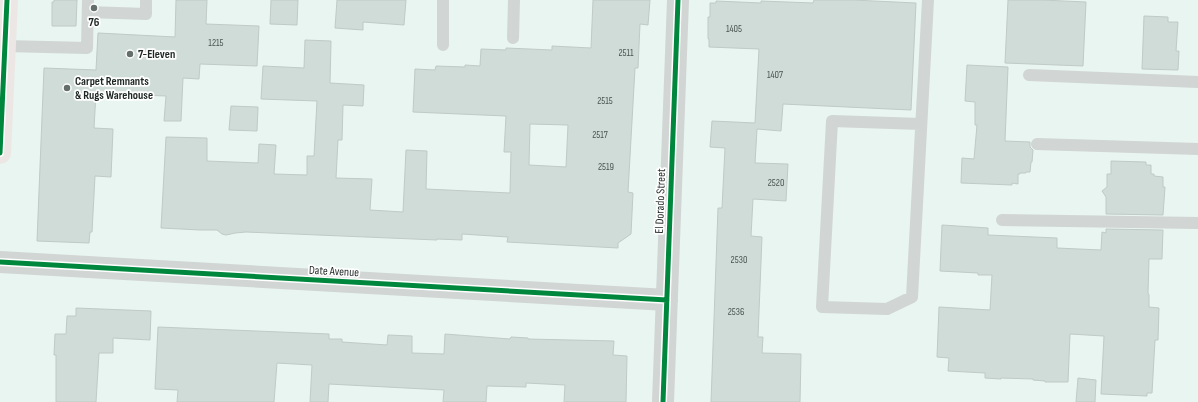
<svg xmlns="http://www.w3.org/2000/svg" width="1198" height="402" font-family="'Sofia Sans Condensed',sans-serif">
  <rect width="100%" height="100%" fill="#e8f5f0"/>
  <!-- building -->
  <path fill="#cfdcd7" stroke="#c0cac6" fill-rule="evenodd" d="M54 0H77L76 26H52V2H54Z
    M176 0H207L206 24 259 26 257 66 200 64 199 79 183 78 181 121H164L166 96 96 93 94 128 113 129 111 177 95 176 92 232H90L89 243 37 241 44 68 96 70 98 33 175 37Z
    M271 0H298L297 25 270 24Z
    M337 0H406L404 25 363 22V30L335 28Z
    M593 0H650L648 25 640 24 638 68H635L628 192 633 193 631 234 618 243V248L507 242 508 237 462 234V240L437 239V240L246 232 235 233 226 235 222 234 217 230H200L161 228 166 137 207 138V161L258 163 259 144 276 145 274 174 307 175V156H314L317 101 261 99 263 66 304 68 305 40 331 41 330 83 364 85 363 106 343 105 342 140H338L336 178 372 179 370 210 403 212 406 150 427 151 426 189 510 193 511 152H504L506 116 413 112 415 69 435 70 436 66 465 67V65L480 66 481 49 506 50V48L552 50V46L591 48ZM530 124 568 125 566 167 529 165Z
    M814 0H853L916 3 911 110 783 104 781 131 757 129 755 163 788 164 786 201 753 199 751 236 762 237 758 337H763L762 353 801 354 800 402H711L718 208H722L725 148 710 147 712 121 755 123 759 49 709 47V39H708V17H710V3H716V1L761 3V1L813 3Z
    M1008 0H1042L1086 2 1083 66 1005 63Z
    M1144 16 1168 17V22H1178L1176 51H1179L1178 70 1142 69Z
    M967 65 1008 67 1005 141 1030 142V147L1033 150 1032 162H1031L1030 172H1026V173H1020V174H1018V184L1012 183V185L961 183 962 158 974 159 977 125H975V102L965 101Z
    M231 106 258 107 257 131 229 130Z
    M1111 161 1146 162V165H1151V174H1154V176L1163 177V187H1165L1163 215 1106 214V197L1102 191 1107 187V174H1111Z
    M942 225 988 228V235L1057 238V248L1101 250 1102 232 1106 233V229L1163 230 1162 259H1149L1148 293 1149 295V307L1159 308 1158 340H1155L1152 393H1147V396L1101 394 1104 336 1070 334 1068 382H1045V381L1033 380V379L1001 378V379L985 378V373L948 371 949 358 937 357 939 307 990 310 992 275H978V273L940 271Z
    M76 308 151 311 150 340 113 338V353H99L96 402H56V355H54L55 334H66L67 316H76Z
    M158 327 329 334V339H342V342L387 345 388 335 412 336V353L444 354 445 334 510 339 511 337 528 338V339L614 341 613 355 627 356 626 402H564L565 385 526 383V387L487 386 486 402H443L444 390 329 384 328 402H310L312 365 277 363 274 402H177L178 390 155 389Z
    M1078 378 1096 380 1095 402H1076Z"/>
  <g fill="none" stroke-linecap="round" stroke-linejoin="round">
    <!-- service -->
    <path stroke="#d1d5d3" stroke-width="12" d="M88 12 146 14V0
      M513 38 514 0
      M443 45V0
      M5 46 87 48 88 0
      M1029 75 1198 82
      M921 124 832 121 822 307 887 309 912 297 928 0
      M1037 144 1198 149
      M1002 220 1198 223"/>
    <!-- minor -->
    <path stroke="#d1d5d3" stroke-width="22" d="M0 262 667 300
      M663 402 678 0"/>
    <!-- primary -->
    <path stroke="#ece7e5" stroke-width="22" d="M0 153 7 0"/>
    <defs>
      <path id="cycleway" d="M0 153 7 0
        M0 262 667 300
        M663 402 678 0"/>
    </defs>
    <!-- cycleway casing -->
    <use href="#cycleway" stroke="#fff" stroke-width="8"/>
    <!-- cycleway -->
    <use href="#cycleway" stroke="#00873e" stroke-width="5"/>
  </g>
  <!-- markers -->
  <g fill="#646e6b" stroke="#fff" stroke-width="1.5">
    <circle cx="94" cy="8" r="4"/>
    <circle cx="130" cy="54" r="4"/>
    <circle cx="67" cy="88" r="4"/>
  </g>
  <g text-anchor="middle" stroke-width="3.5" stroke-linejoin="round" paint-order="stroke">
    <!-- number labels -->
    <g font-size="10" fill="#4a5451">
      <text x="734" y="32">1405</text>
      <text x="216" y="46">1215</text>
      <text x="626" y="56">2511</text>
      <text x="775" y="78">1407</text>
      <text x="605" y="104">2515</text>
      <text x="600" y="138">2517</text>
      <text x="606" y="170">2519</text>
      <text x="776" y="186">2520</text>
      <text x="739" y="263">2530</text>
      <text x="736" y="315">2536</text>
    </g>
    <!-- poi labels -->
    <g font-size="12" font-weight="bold" fill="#1d2623" stroke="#fff" text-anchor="start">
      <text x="94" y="26" text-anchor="middle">76</text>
      <text x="138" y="58">7-Eleven</text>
      <text x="75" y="85">Carpet Remnants<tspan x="75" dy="14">&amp; Rugs Warehouse</tspan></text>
    </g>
    <!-- street labels -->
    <g font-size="12" fill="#1d2623" stroke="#fff">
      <text transform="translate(660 201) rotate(-88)" y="4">El Dorado Street</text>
      <text transform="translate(334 271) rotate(3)" y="4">Date Avenue</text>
    </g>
  </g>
</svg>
